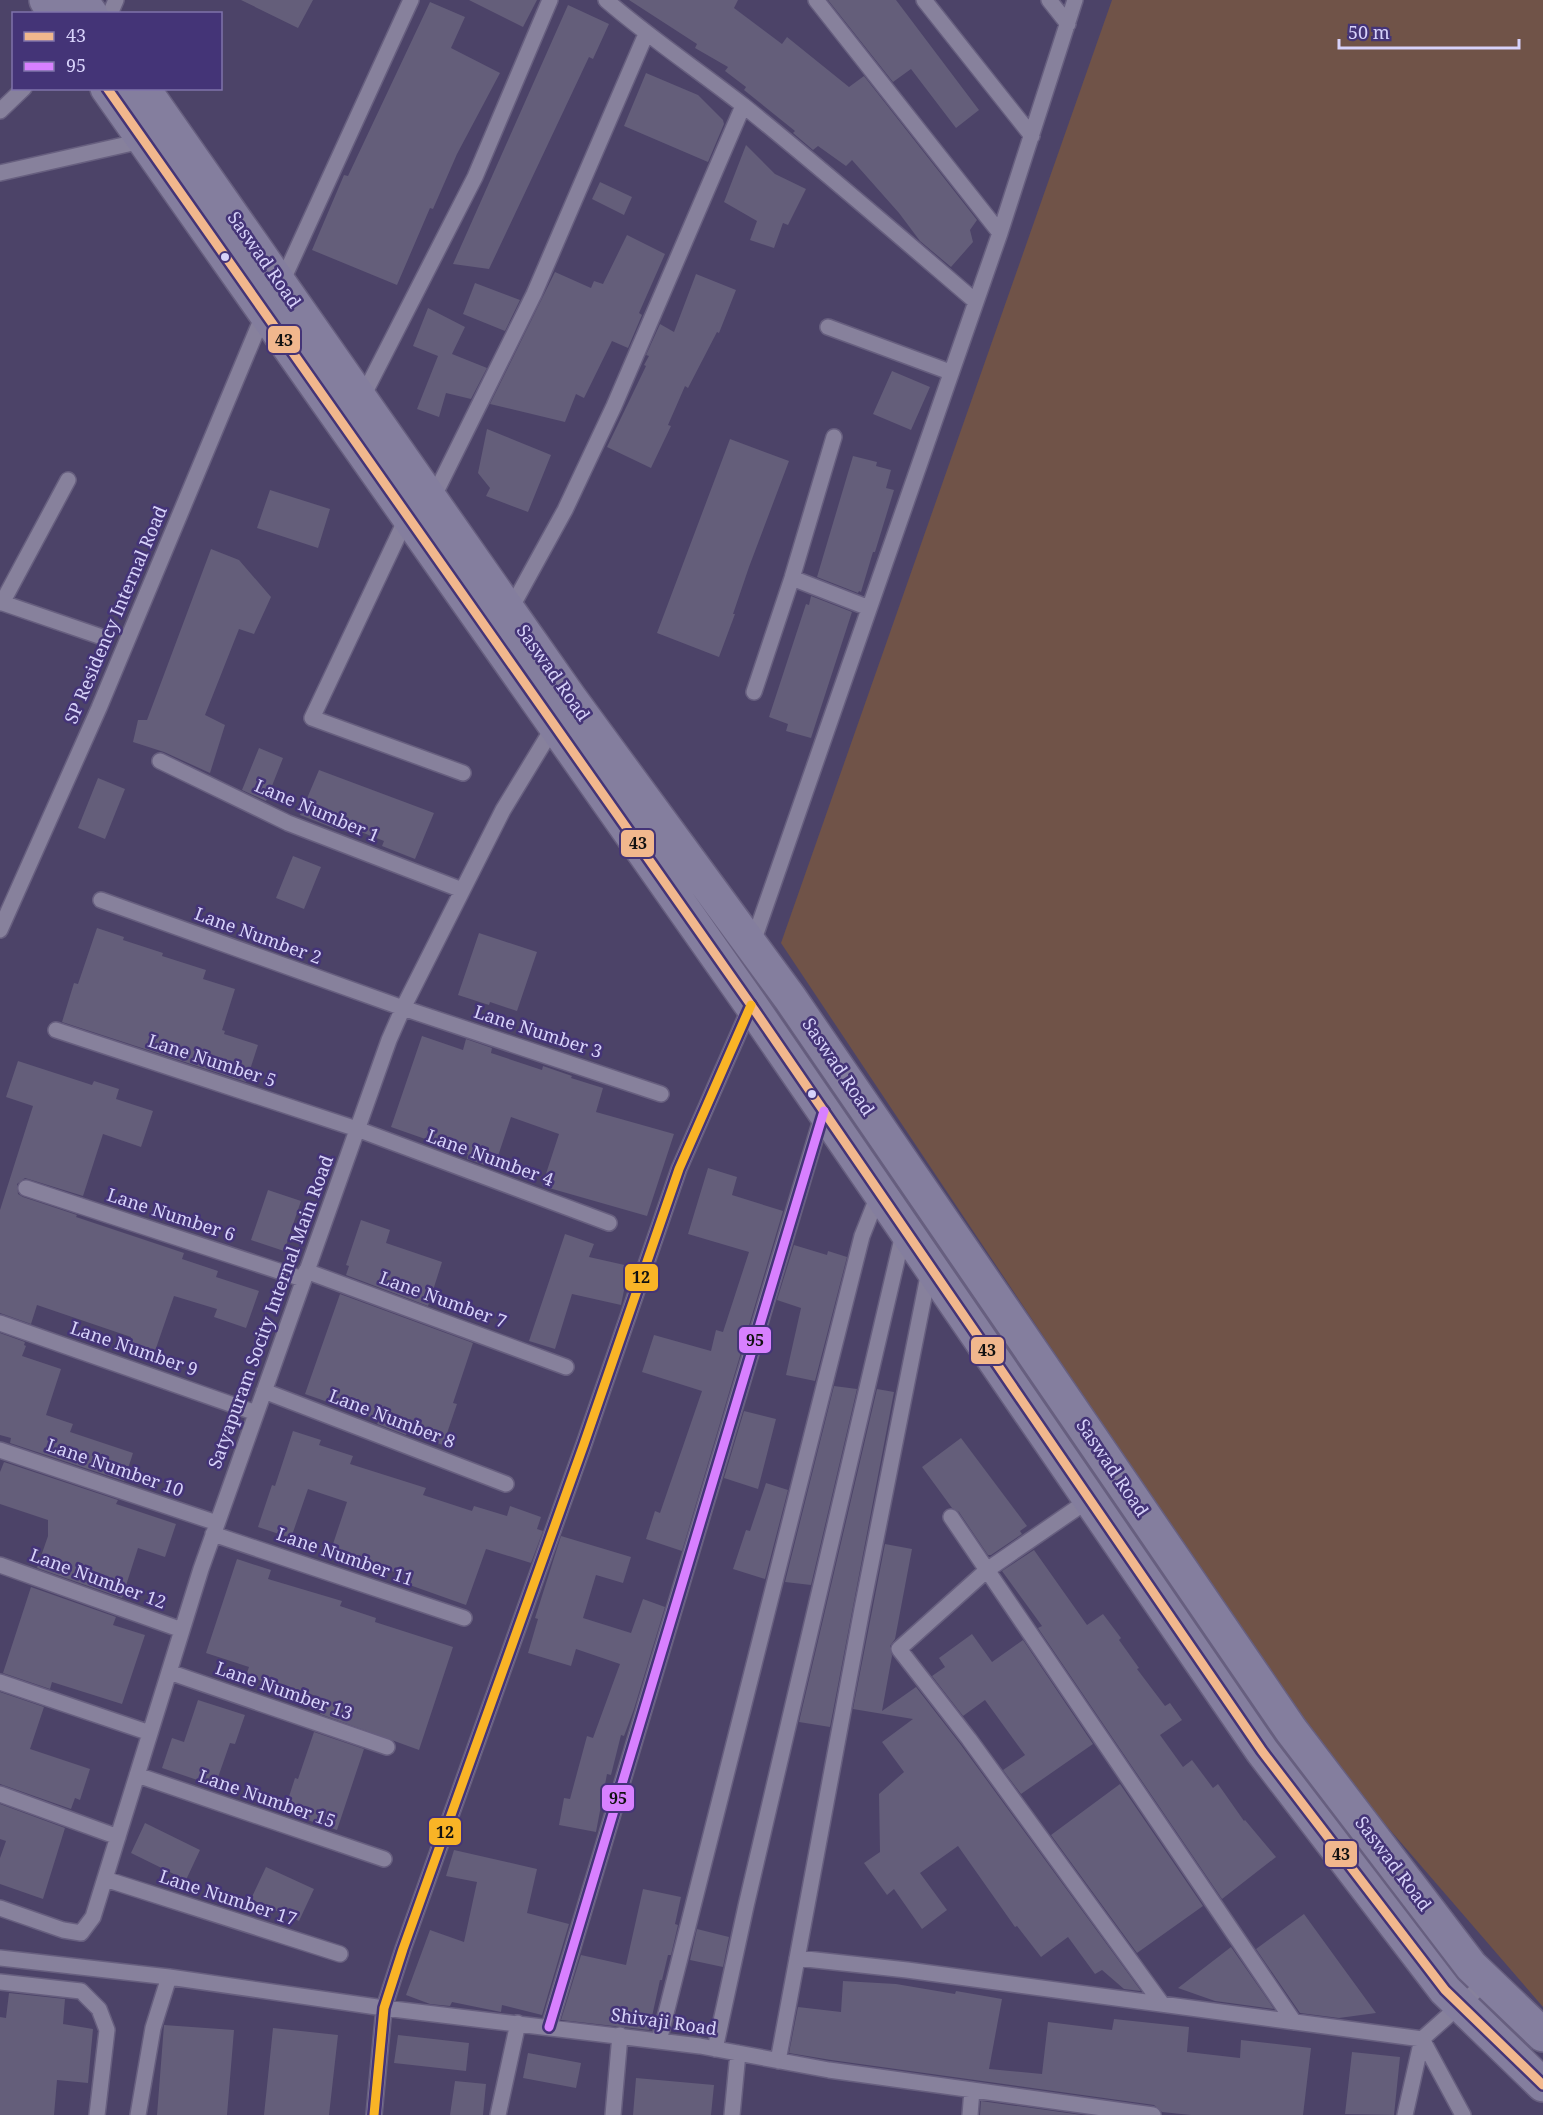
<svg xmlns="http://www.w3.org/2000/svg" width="1543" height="2115" font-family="'Noto Serif',serif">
  <rect width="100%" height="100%" fill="#4c4368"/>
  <!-- green -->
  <path fill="#705348" d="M1112 0H1543V2007L1314 1742 781 943Z"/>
  <!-- building -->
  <path fill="#645e7a" d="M241 0H313L298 28Z
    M469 0H537L523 27Z
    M629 0H738L734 8 782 44 787 37 849 87 864 76 977 220 970 230 973 242 951 267 920 241 899 213 852 160 846 166 818 146 813 150 793 133 795 131 744 90 746 87 725 71 728 67 695 48 697 44Z
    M828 0H896L979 110 956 128 911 69 893 82Z
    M430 2 465 17 451 48 500 73 457 154 433 209 430 208 397 285 312 250 344 175 348 176Z
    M568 5 609 24 593 59 589 57 489 269 453 264Z
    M646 73 698 95 723 120 724 124 708 162 624 126Z
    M746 145 775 174 806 189 788 225 783 223 774 248 750 240 757 221 724 202Z
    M600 182 632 197 624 215 592 199Z
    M627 235 665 254 639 313 642 315 628 348 612 341 584 398 576 394 565 422 490 404 555 272 591 288 594 281 603 284Z
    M696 274 736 290 719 333 717 332 688 388 685 386 668 425 671 426 651 468 607 447 646 366 644 365 649 356 646 355 660 324 674 332Z
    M475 283 520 300 505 331 463 314Z
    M428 308 465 327 452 354 487 368 471 399 446 393 439 417 417 409 438 356 413 346Z
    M892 371 930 387 911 430 873 414Z
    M487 429 551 455 528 512 486 496 490 488 478 473Z
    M730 439 789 461 749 567 733 614H735L719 657 657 633Z
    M853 456 877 462 876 466 891 470 886 488 894 490 875 552H873L861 592 859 591 858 593 817 577Z
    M270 490 330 509 318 548 257 528Z
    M211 549 239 560 271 597 254 634 239 629 205 715 225 725 210 773 164 752 133 742 138 720H147Z
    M811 596 852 612 811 738 786 731 788 724 769 717 806 604 809 605Z
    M259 748 283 758 266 801 242 790Z
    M319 770 434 813 415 859 382 846 384 841 338 823 336 829 300 815Z
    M98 778 125 789 105 839 78 828Z
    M293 856 321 867 304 909 276 898Z
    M97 928 124 937 123 940 163 953 162 956 206 970 203 979 235 989 222 1030 225 1031 224 1034 258 1045 246 1082 62 1022 74 983 78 984Z
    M479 933 537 952 517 1011 490 1002 489 1005 458 995Z
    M422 1036 463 1050 466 1039 492 1048 491 1053 542 1070 543 1066 572 1076 571 1078 603 1088 596 1112 674 1134 647 1216 542 1186 559 1134 511 1117 494 1168 467 1159 468 1154 391 1127Z
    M18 1061 92 1085 94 1081 119 1089 116 1099 153 1111 141 1147 103 1134 83 1196 25 1178 17 1184 18 1194 23 1197 77 1215 76 1217 184 1253 182 1259 218 1271 216 1277 259 1291 246 1328 214 1317 217 1309 174 1296 154 1354 128 1345 131 1337 37 1305 31 1324 0 1313V1210L33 1106 6 1097Z
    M708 1168 737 1177 732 1195 783 1211 682 1551 646 1539 655 1511 660 1513 702 1391 642 1372 654 1335 711 1351 716 1330 723 1332 749 1252 688 1234Z
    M268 1190 301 1201 284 1251 251 1240Z
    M361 1220 390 1230 386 1243 442 1262 428 1306 346 1275 349 1266 346 1265Z
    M565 1234 594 1244 589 1257 629 1266 621 1305 572 1294 555 1349 529 1341Z
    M794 1245 827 1255 828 1251 847 1257 815 1381 786 1375 801 1308 777 1300Z
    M340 1294 473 1343 453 1403 457 1404 443 1445 407 1433 406 1435 377 1424 379 1420 305 1394Z
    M0 1333 25 1342 24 1345 26 1346 22 1356 61 1369 46 1415 73 1424 70 1432 133 1453 124 1481 10 1443 11 1438 0 1435Z
    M834 1386 857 1389 811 1585 785 1582Z
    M877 1389 894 1392 830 1727 799 1722Z
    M744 1411 776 1419 758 1489 724 1478Z
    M293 1431 321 1440 319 1445 353 1456 350 1464 426 1488 423 1495 472 1511 474 1506 507 1516 510 1506 541 1517 537 1529 543 1531 531 1563 486 1549 466 1605 404 1583 406 1576 331 1550 347 1502 308 1489 291 1538 258 1527 272 1485 275 1486Z
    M961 1438 1027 1526 1020 1531 1022 1534 991 1555H988L959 1512 952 1508 922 1467Z
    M4 1462 118 1500 116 1504 176 1524 165 1557 138 1548 122 1598 37 1568 48 1536V1520L0 1504V1472Z
    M766 1483 788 1490 765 1579 733 1569 746 1530 750 1531Z
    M561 1536 631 1557 623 1583 596 1575 583 1618 631 1633 643 1599 665 1607 634 1709 624 1736 621 1735 611 1775 607 1774 596 1832 559 1825 564 1798 570 1799 587 1736 593 1738 620 1664 576 1649 571 1666 528 1653 538 1619 535 1618Z
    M885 1544 912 1549 895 1639 890 1646 892 1656 882 1711 916 1687 961 1745 1141 1991 1124 1989 1102 1970 1095 1974 1068 1937 1041 1957 1017 1926 1015 1927 958 1846 920 1873 947 1910 922 1929 894 1889 887 1895 864 1863 880 1852 879 1794 904 1772 882 1742 913 1719 853 1709Z
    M1034 1550 1087 1625 1103 1614 1121 1638 1119 1640 1139 1668 1137 1669 1165 1706 1170 1703 1182 1720 1160 1735 1183 1767 1192 1760 1213 1788 1218 1784 1244 1821 1245 1820 1276 1857 1222 1899 1038 1628 1042 1626 1002 1571Z
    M237 1559 271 1570 268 1579 342 1601 340 1606 376 1618 375 1622 453 1647 419 1750 320 1714 321 1709 316 1707 319 1697 278 1683 277 1686 246 1676 249 1667 206 1653Z
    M31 1587 116 1617 113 1625 145 1635 122 1704 52 1682 50 1689 3 1673Z
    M972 1634 992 1662 1023 1640 1093 1744 1021 1794 1003 1770 1025 1755 985 1700 963 1716 932 1676 945 1667 939 1658Z
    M0 1692 44 1707 30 1749 90 1769 80 1800 75 1798 71 1809 0 1784Z
    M198 1700 245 1715 235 1744 230 1743 215 1786 162 1768 172 1738 184 1742Z
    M314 1732 364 1749 337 1830 284 1812 295 1778 298 1779Z
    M1120 1784 1203 1906 1137 1953 1051 1835Z
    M0 1804 65 1828 43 1899 0 1884V1858L6 1841 0 1839Z
    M145 1823 200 1850 186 1880 131 1853Z
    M454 1850 537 1869 527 1913 569 1924 542 2015 502 2005 501 2012 452 2002 450 2006 430 2004 406 1995 430 1930 464 1942 477 1882 446 1876Z
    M266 1867 314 1889 299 1921 251 1899Z
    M643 1889 681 1897 675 1924 678 1925 671 1955H668L662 1980H660L649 2030 561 2020 581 1955 626 1965Z
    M1304 1914 1341 1965 1376 2013 1339 2018 1300 2013 1256 1949Z
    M697 1929 729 1937 723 1967 690 1960Z
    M1231 1947 1274 2009 1215 2001 1178 1988Z
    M843 1981 896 1984 955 1994 956 1991 1002 1999 989 2069 1042 2074 1048 2022 1112 2030 1114 2019 1189 2027 1187 2052 1240 2058 1241 2040 1311 2048 1303 2115H1191L1162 2112 1154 2105 831 2060 789 2053 798 2007 841 2012Z
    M9 1993 65 1999 63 2024 93 2029 88 2083 57 2080 54 2115H0V2017L6 2018Z
    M164 2025 234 2030 227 2115H157Z
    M273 2028 338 2035 329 2115H264Z
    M398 2035 469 2043 466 2071 394 2063Z
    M1352 2052 1400 2057 1394 2115 1345 2114Z
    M528 2053 581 2063 576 2088 523 2078Z
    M636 2078 714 2085 711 2115H633Z
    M455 2081 486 2084 483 2115H450Z
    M981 2101 1082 2115H980Z"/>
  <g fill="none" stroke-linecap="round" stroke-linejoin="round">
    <defs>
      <path id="minor" d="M606 0C650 38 698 70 744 106 822 169 898 235 975 301
        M816 0 1000 233
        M924 0 1032 136
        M1049 0 1068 24
        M110 14 116 0
        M0 111 24 88
        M0 173 146 140
        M281 284 411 0
        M828 327 950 372
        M361 400 475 177 550 0
        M432 500 534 294 646 34
        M407 517 312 718 463 773
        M792 578 869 608
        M0 602 99 636
        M2 603 68 480
        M509 612 565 510 614 406 743 106
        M754 692 792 578 834 437
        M160 761 288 823 462 890
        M101 900 403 1008 661 1094
        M0 930 99 708 264 313
        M752 945 1000 233 1075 0
        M56 1030 357 1129 609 1223
        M26 1188 303 1279
        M306 1271 566 1367
        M0 1323 256 1413
        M264 1391 506 1484
        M0 1450 217 1523
        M1090 1499 987 1570 899 1649 969 1739 1162 2004
        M951 1517 1294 2022
        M213 1534 464 1618
        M0 1565 182 1630
        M169 1672 387 1747
        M0 1682 150 1733
        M137 1775 384 1859
        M0 1794 118 1837
        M105 1879 340 1954
        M0 1908 63 1930 81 1933 93 1917 201 1569 389 1040 403 1008 503 810 554 726
        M0 1958 169 1977 384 2008 700 2046 829 2070 1153 2115
        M797 1958 907 1970 1422 2039 1463 2115
        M0 1982 81 1991 99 2009 107 2030 97 2115
        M549 2027 823 1113
        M659 2041 862 1236 879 1193
        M715 2049 746 1906 904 1230
        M778 2061 862 1609 929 1271
        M138 2115 153 2028 169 1977
        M374 2115 384 2008 403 1949 584 1444 679 1169 751 1005
        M498 2115 518 2023
        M613 2115 620 2035
        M732 2115 738 2053
        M970 2115 972 2090
        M1405 2115 1422 2039 1487 1981"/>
      <path id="highway" d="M46 0 55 14
        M81 0 91 14
        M107 88 751 1005 1262 1751 1445 1990 1543 2085
        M143 88 570 698 790 998 1291 1730 1471 1966 1543 2035"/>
    </defs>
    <!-- minor casing -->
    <use href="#minor" stroke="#675f7f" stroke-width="18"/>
    <!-- highway casing -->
    <use href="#highway" stroke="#675f7f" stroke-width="36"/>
    <!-- minor -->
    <use href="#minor" stroke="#87819c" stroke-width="15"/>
    <!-- highway -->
    <use href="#highway" stroke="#847e9e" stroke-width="33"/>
    <defs>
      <path id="bus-1" d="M107 88 751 1005 1262 1751 1445 1990 1543 2085"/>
      <path id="bus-2" d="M549 2027 824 1111"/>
      <path id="bus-3" d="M374 2115 384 2008 403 1949 584 1444 679 1169 751 1005"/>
    </defs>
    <!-- bus-1 casing -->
    <use href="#bus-1" stroke="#443477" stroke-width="14"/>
    <!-- bus-2 casing -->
    <use href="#bus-2" stroke="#443477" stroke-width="14"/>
    <!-- bus-3 casing -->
    <use href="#bus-3" stroke="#443477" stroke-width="14"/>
    <!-- bus-1 -->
    <use href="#bus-1" stroke="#f1b78d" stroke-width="9"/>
    <!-- bus-2 -->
    <use href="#bus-2" stroke="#d880ff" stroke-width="9"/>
    <!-- bus-3 -->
    <use href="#bus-3" stroke="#f9b426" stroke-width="9"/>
  </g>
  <!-- markers -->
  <g fill="#d7d2fa" stroke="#443477" stroke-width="2">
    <circle cx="225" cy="257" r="5"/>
    <circle cx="812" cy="1094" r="5"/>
  </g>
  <g text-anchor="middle" stroke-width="5" stroke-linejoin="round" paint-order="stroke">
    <!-- street labels -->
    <g font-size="18" fill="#d7d2fa" stroke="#443477">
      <text transform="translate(264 260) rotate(55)" y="6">Saswad Road</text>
      <text transform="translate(116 615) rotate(-67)" y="6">SP Residency Internal Road</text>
      <text transform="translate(553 673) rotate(55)" y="6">Saswad Road</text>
      <text transform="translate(317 811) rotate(23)" y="6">Lane Number 1</text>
      <text transform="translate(258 936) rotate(20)" y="6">Lane Number 2</text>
      <text transform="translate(538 1032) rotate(18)" y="6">Lane Number 3</text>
      <text transform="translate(212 1061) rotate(18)" y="6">Lane Number 5</text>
      <text transform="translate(838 1067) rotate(56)" y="6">Saswad Road</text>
      <text transform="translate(490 1158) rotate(20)" y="6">Lane Number 4</text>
      <text transform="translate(171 1215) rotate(18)" y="6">Lane Number 6</text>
      <text transform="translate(443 1300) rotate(20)" y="6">Lane Number 7</text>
      <text transform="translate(271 1312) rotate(-70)" y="6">Satyapuram Socity Internal Main Road</text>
      <text transform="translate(134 1349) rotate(19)" y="6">Lane Number 9</text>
      <text transform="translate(392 1419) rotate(21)" y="6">Lane Number 8</text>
      <text transform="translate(115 1468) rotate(19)" y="6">Lane Number 10</text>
      <text transform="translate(1112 1468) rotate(56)" y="6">Saswad Road</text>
      <text transform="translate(345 1557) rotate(19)" y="6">Lane Number 11</text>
      <text transform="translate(98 1579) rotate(20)" y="6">Lane Number 12</text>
      <text transform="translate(284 1691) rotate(19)" y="6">Lane Number 13</text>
      <text transform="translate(267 1799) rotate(19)" y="6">Lane Number 15</text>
      <text transform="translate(1393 1864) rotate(53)" y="6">Saswad Road</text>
      <text transform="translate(228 1898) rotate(18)" y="6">Lane Number 17</text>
      <text transform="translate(664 2022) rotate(8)" y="6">Shivaji Road</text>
    </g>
  </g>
  <g stroke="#443477" stroke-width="2">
    <rect x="267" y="325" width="34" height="29" rx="6" fill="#f1b78d"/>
    <rect x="620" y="829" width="35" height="29" rx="6" fill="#f1b78d"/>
    <rect x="624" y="1263" width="35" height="29" rx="6" fill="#f9b426"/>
    <rect x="738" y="1326" width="34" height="28" rx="6" fill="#d880ff"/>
    <rect x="970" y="1336" width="35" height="29" rx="6" fill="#f1b78d"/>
    <rect x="601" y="1784" width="34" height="28" rx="6" fill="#d880ff"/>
    <rect x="428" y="1817" width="34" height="29" rx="6" fill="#f9b426"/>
    <rect x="1324" y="1840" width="34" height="28" rx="6" fill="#f1b78d"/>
  </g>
  <g font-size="16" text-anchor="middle" font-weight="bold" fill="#111">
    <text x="284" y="346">43</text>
    <text x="638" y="849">43</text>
    <text x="641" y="1283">12</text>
    <text x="755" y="1346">95</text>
    <text x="987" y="1356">43</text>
    <text x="618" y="1804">95</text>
    <text x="445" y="1838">12</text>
    <text x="1341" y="1860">43</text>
  </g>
  <!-- legend -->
  <rect x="12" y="12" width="210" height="78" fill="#443477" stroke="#7f73ab" stroke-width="1.5"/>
  <rect x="24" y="32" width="30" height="9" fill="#f1b78d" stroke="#7f73ab" stroke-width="1.5"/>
  <text x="66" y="42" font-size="18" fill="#d7d2fa">43</text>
  <rect x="24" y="62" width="30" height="9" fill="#d880ff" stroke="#7f73ab" stroke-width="1.5"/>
  <text x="66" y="72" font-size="18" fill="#d7d2fa">95</text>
  <!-- scale -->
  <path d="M1339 39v9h180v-9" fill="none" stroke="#d7d2fa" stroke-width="3"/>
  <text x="1348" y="39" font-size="18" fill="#d7d2fa" stroke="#443477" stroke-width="4.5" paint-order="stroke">50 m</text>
</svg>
